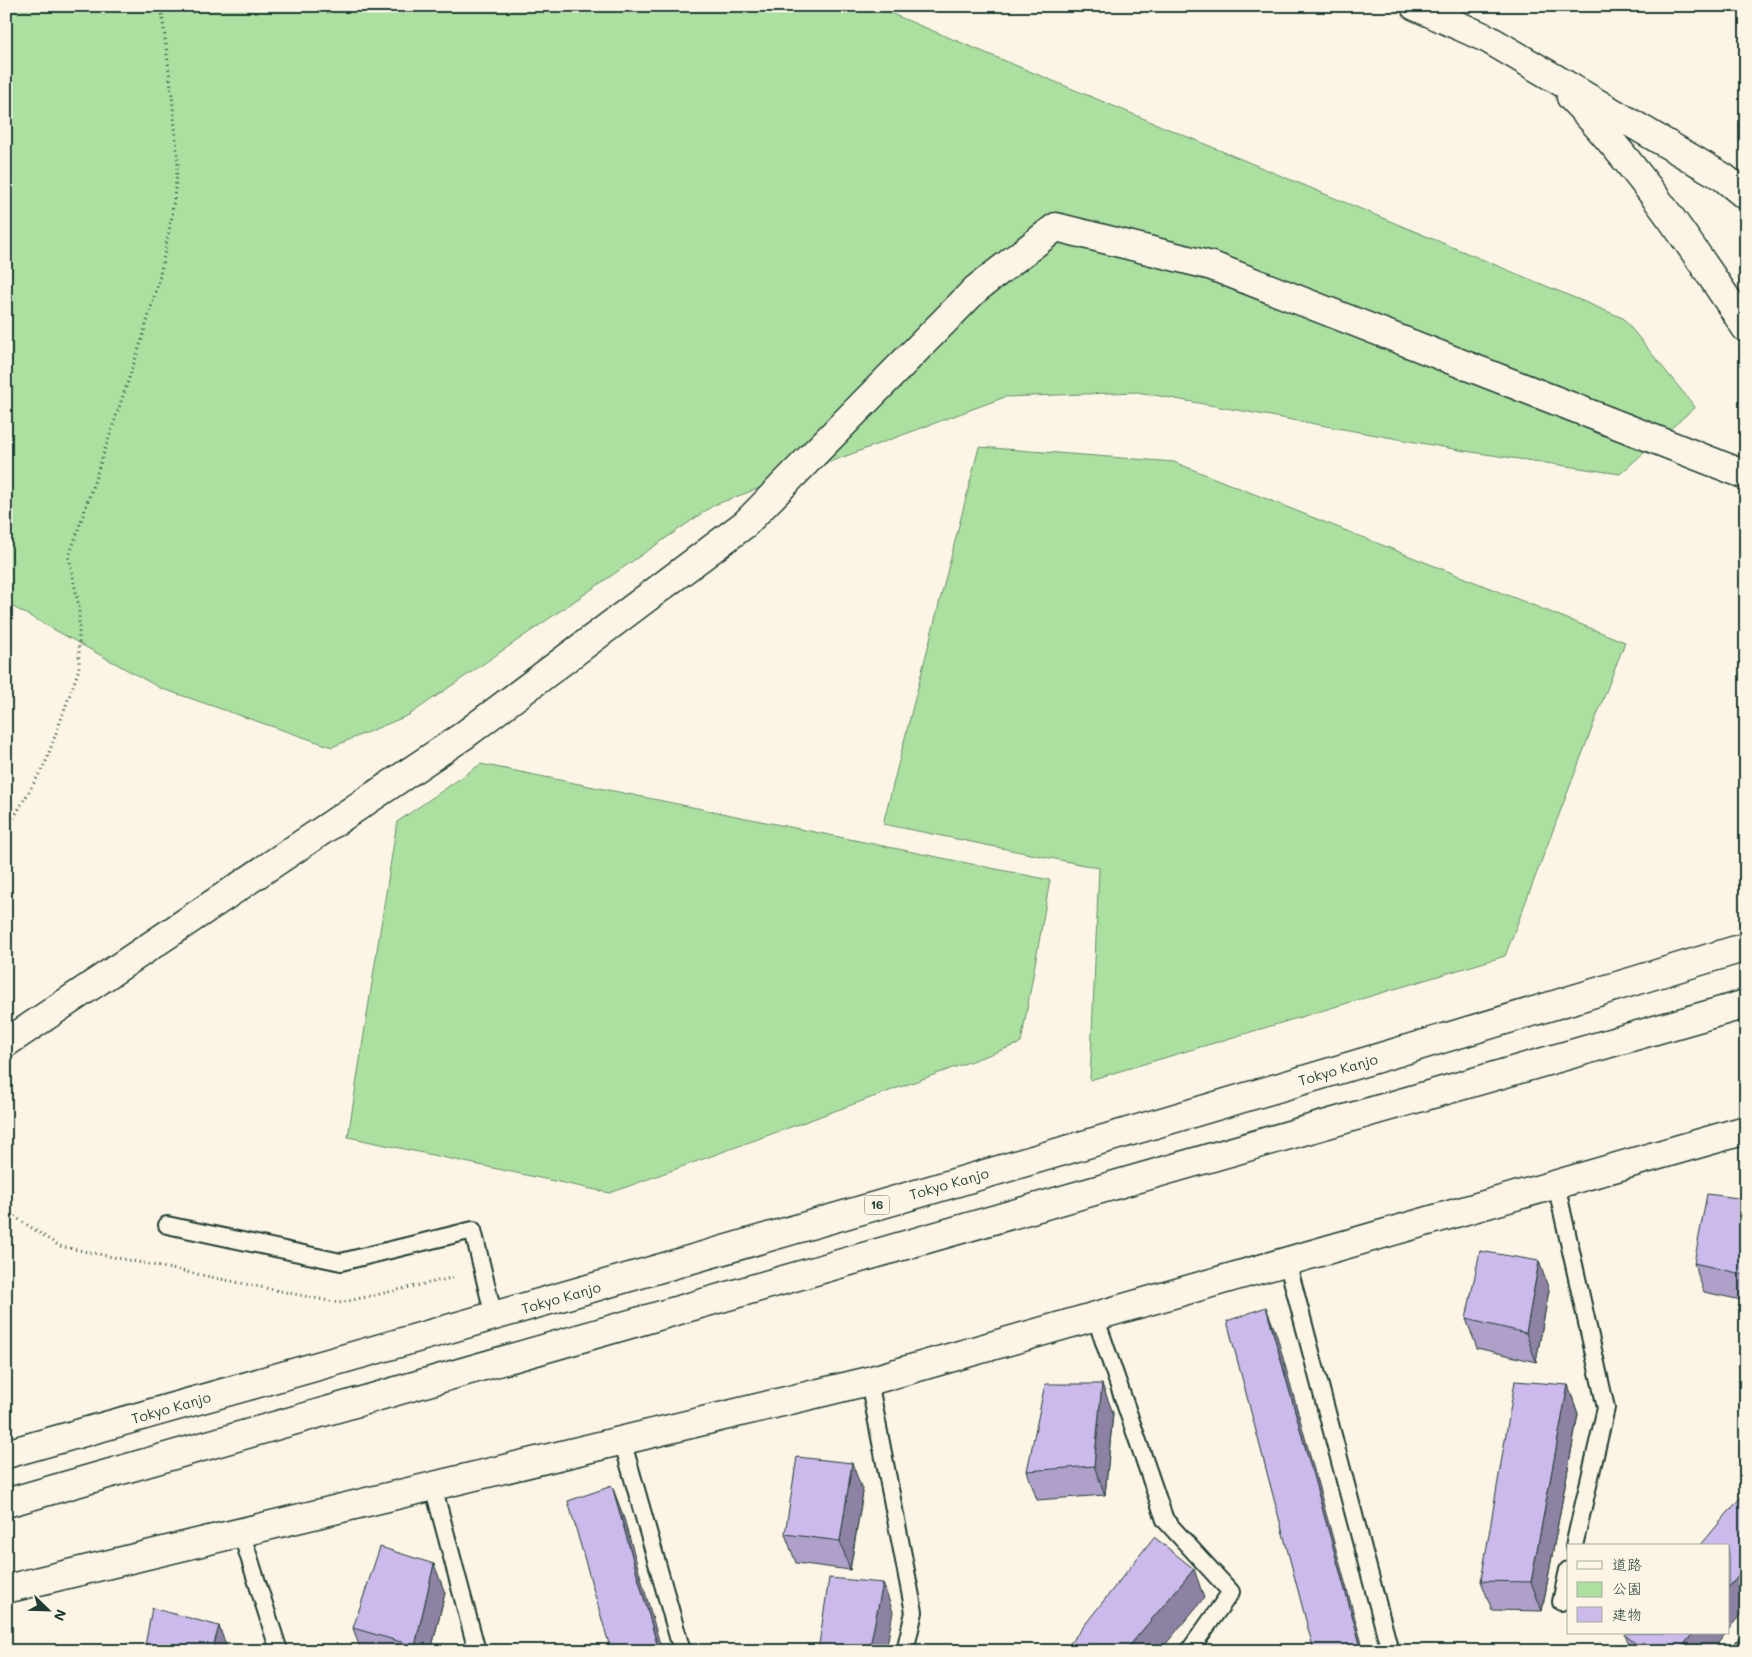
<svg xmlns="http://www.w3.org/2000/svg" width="1752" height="1657" font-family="Mali,'Klee One',sans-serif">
  <rect width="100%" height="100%" fill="#fcf5e5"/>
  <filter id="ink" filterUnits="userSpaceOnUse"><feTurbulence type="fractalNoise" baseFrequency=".02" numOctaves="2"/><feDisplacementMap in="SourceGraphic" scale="10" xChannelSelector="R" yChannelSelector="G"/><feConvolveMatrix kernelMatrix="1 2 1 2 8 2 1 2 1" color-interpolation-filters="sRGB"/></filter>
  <g filter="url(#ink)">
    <!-- green -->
    <path fill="#ace0a1" stroke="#668e6a" d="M6 6H873L1623 318 1695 407 1620 474 1465 451 1137 392 1005 397 714 505 409 715 332 747 160 688 6 603Z
      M979 447 1174 462 1625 642 1505 956 1090 1080 1099 868 883 824Z
      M481 764 1050 880 1021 1043 610 1193 348 1137 397 822Z"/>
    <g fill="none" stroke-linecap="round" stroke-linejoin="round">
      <defs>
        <path id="lane" d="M1556 1184 1606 1408 1574 1546
          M167 1225 341 1262 473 1230 494 1317
          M1287 1261 1390 1651
          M1095 1316 1165 1520 1231 1592 1189 1651
          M869 1381 914 1612 905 1651
          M622 1440 682 1651
          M433 1486 477 1651
          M241 1532 279 1651
          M1561 1602 1568 1570
          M1741 1651 1746 1644"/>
        <path id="street" d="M1415 6 1488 39 1723 177 1746 196
          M1571 97C1638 167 1693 247 1746 328
          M6 1043 463 736 745 524 976 289 1056 227 1212 266 1746 475"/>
        <path id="secondary" d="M6 1589 869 1381 1746 1130"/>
        <path id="highway" d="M6 1454C588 1291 1168 1123 1746 947
          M6 1503 1746 1004"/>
      </defs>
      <!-- lane casing -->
      <use href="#lane" stroke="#1f3d34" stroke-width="20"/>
      <!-- street casing -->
      <use href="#street" stroke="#1f3d34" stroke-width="31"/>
      <!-- secondary casing -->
      <use href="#secondary" stroke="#1f3d34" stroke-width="31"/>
      <!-- highway casing -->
      <use href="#highway" stroke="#1f3d34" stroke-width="31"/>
      <!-- path -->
      <path stroke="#1f3d34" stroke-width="3" stroke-dasharray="1 4" stroke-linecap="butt" d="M6 831 45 764 79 669V607L69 557 142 339 159 280 172 216 178 162 172 94 161 6
        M6 1211 59 1246 339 1303 456 1277"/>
      <!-- lane -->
      <use href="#lane" stroke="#fcf5e5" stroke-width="16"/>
      <!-- street -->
      <use href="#street" stroke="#fcf5e5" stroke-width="28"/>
      <!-- secondary -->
      <use href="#secondary" stroke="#fcf5e5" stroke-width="28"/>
      <!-- highway -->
      <use href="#highway" stroke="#fcf5e5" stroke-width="28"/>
    </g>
    <!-- wall -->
    <path fill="#afa0ca" stroke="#1f3d34" d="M1746 1199V1301L1704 1292 1694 1263Z
      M1549 1290 1536 1362 1477 1348 1466 1319Z
      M1568 1385 1578 1414 1542 1611 1492 1610 1481 1581Z
      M1113 1413 1105 1495 1037 1500 1027 1471Z
      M863 1492 850 1570 796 1563 785 1534Z
      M445 1593 431 1651H361L353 1628Z
      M1625 1635 1712 1651H1631Z"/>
    <!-- shaded-wall -->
    <path fill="#8e82a4" stroke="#1f3d34" d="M1539 1261 1549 1290 1536 1362 1526 1333Z
      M1266 1307 1277 1336 1364 1651H1362Z
      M1102 1384 1113 1413 1105 1495 1094 1466Z
      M1568 1385 1578 1414 1542 1611 1531 1582Z
      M852 1463 863 1492 850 1570 840 1541Z
      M612 1486 623 1515 662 1651H659Z
      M434 1564 445 1593 431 1651H417L415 1646Z
      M1746 1565V1608L1728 1630V1588Z
      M1194 1569 1204 1598 1160 1651H1125Z
      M883 1583 893 1612 886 1651H869Z
      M219 1626 228 1651H212Z
      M1693 1633H1726L1712 1651H1679Z"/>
    <!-- building -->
    <path fill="#cbbaeb" stroke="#1f3d34" d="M1707 1194 1746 1199V1275L1694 1263Z
      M1480 1251 1539 1261 1526 1333 1466 1319Z
      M1266 1307 1362 1651H1314L1227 1321Z
      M1515 1381 1568 1385 1531 1582 1481 1581Z
      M1045 1384H1102L1094 1466 1027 1471Z
      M797 1457 852 1463 840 1541 785 1534Z
      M612 1486 659 1651H611L568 1501Z
      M1746 1491V1565L1728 1588V1546H1700Z
      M1154 1537 1194 1569 1125 1651H1064Z
      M380 1547 434 1564 415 1646 353 1628Z
      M829 1578 883 1583 869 1651H818Z
      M152 1608 219 1626 212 1651H144Z
      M1627 1633H1693L1679 1651H1645L1625 1635Z"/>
  </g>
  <g text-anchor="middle" stroke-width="4.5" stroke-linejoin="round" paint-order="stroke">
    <!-- shield labels -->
    <rect fill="#fcf5e5" stroke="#617469" stroke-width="1" x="864.5" y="1195.5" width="25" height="19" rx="4"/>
    <g font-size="12" font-weight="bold" fill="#1f3d34">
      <text x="877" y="1209">16</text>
    </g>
    <!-- street labels -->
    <g font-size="14" fill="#1f3d34" stroke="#fcf5e5">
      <text transform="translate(1338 1070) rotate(-16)" y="5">Tokyo Kanjo</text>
      <text transform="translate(949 1184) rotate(-16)" y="5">Tokyo Kanjo</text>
      <text transform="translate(561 1298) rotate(-16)" y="5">Tokyo Kanjo</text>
      <text transform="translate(171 1408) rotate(-16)" y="5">Tokyo Kanjo</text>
    </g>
  </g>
  <!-- margin -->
  <rect width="1752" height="1657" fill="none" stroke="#fcf5e5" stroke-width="25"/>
  <rect x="12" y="12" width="1727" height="1632" fill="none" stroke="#1f3d34" stroke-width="2" filter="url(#ink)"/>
  <!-- legend -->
  <rect x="1567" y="1544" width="162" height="90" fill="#fcf5e5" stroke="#a4ab9e"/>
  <rect x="1577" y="1561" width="25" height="8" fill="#fcf5e5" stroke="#a4ab9e"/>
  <text x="1612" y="1570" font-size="15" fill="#1f3d34">道路</text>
  <rect x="1577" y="1582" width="25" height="15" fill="#ace0a1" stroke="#a4ab9e"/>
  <text x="1612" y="1594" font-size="15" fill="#1f3d34">公園</text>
  <rect x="1577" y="1607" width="25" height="15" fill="#cbbaeb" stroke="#a4ab9e"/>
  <text x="1612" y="1620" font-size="15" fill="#1f3d34">建物</text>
  <!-- north arrow -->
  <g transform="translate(48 1610) rotate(113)" stroke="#fcf5e5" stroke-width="4" paint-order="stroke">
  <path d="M0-4L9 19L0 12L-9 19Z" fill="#1f3d34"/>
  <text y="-8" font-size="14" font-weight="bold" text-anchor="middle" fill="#1f3d34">N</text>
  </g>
</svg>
